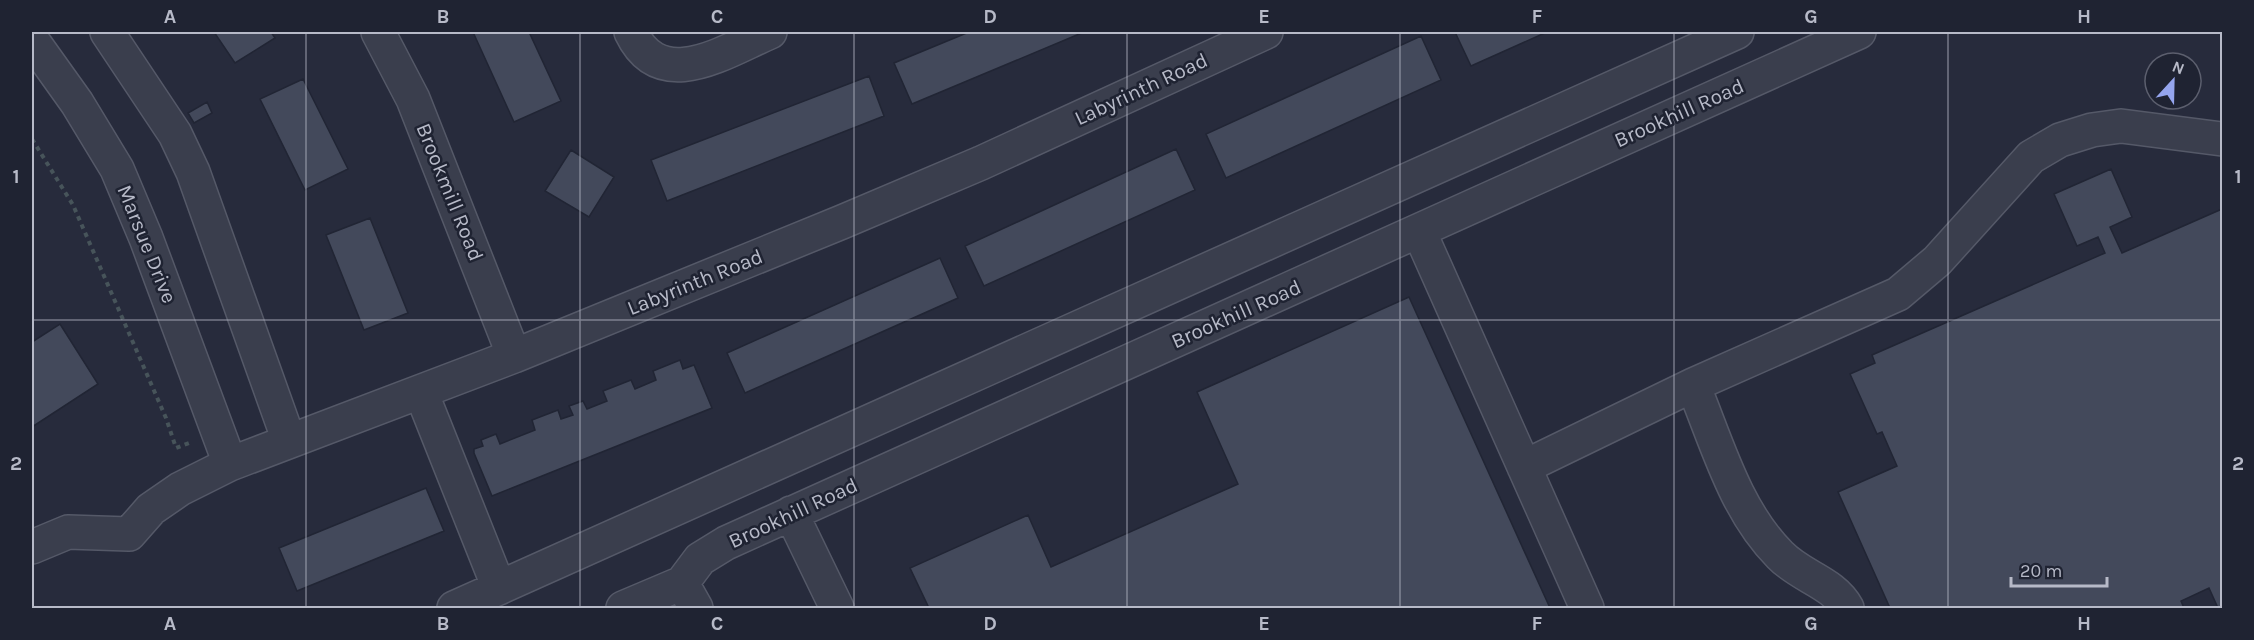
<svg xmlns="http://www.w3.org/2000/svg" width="2254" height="640" font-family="Karla,sans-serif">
  <rect width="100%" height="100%" fill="#272b3c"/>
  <!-- building -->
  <path fill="#43495b" stroke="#212534" stroke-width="1.5" d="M214 32H271L275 38 235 63Z
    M473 32H529L561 101 514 122Z
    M969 32H1084L912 104 894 63Z
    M1455 32H1547L1471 66Z
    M1421 36 1441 80 1226 178 1206 134Z
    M869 76 884 116 667 201 651 160Z
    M303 79 348 169 305 190 260 99Z
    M207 102 212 113 194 123 188 113Z
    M1176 149 1195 190 984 286 965 246Z
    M571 150 614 177 589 217 545 191Z
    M2111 169 2132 217 2110 227 2122 253 2222 209V608H2218L2209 588 2181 601 2184 608H1890L1838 492 1897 466 1882 432 1877 434 1850 374 1875 363 1872 355 2105 253 2098 237 2077 246 2054 194Z
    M370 218 408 313 364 330 326 235Z
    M940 258 958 298 745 393 727 353Z
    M1409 297 1550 608H929L910 568 1028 515 1051 567 1238 484 1197 392Z
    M60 324 98 384 32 427V342Z
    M680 360 683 369 694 365 712 408 492 496 474 453V449L483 446 481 440 496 434 500 444 535 430 532 420 558 410 561 419 573 415 569 406 583 401 587 409 607 401 603 391 631 380 635 389 656 380 653 371Z
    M426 488 444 531 297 591 279 548Z"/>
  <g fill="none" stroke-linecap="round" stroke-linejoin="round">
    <defs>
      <path id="minor" d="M107 32 175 134 193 172 289 441
        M378 32 413 99 514 356
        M631 32C661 95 725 51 770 32
        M32 40 77 103 117 169 146 238 230 464
        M1419 231 1587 608
        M1693 385C1717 443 1735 510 1780 555 1801 577 1833 582 1847 608
        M421 392 499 588
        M1524 467 1693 385 1898 294 1937 261 2031 157 2060 140 2092 130 2121 126 2222 139
        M791 513 837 608
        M32 547 68 532 129 534 151 509 180 489 230 464 514 356 842 222 981 163 1266 32
        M682 583 696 608
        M454 608 1737 32
        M623 608 682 583 700 559 726 543 1859 32"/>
    </defs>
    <!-- minor casing -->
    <use href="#minor" stroke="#555968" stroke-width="36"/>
    <!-- path -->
    <path stroke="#47545a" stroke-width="4" stroke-dasharray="4.5 4.5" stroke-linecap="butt" d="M32 139 73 205 166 418 176 448 189 443"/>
    <!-- minor -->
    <use href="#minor" stroke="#3a3e4d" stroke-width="33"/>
  </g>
  <!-- grid -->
  <path fill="none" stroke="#b7bac8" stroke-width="1.5" stroke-opacity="0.55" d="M306 32V608M580 32V608M854 32V608M1127 32V608M1400 32V608M1674 32V608M1948 32V608M32 320H2222"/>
  <g text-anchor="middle" stroke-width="5" stroke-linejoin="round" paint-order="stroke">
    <!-- street labels -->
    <g font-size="21" fill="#b7bac8" stroke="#1f2332">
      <text transform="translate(1141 89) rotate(-25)" y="7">Labyrinth Road</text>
      <text transform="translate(1679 113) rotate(-24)" y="7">Brookhill Road</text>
      <text transform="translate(450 192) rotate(68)" y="7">Brookmill Road</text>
      <text transform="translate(147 244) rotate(68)" y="7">Marsue Drive</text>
      <text transform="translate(695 282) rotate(-22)" y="7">Labyrinth Road</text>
      <text transform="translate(1236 314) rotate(-24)" y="7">Brookhill Road</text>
      <text transform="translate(793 513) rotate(-25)" y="7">Brookhill Road</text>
    </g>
  </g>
  <!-- border -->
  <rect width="2254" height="640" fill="none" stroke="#1f2332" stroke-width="66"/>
  <!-- north arrow -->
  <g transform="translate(2173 81) rotate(22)"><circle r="28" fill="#1f2332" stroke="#5c5f6e" stroke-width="1.5"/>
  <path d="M0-4.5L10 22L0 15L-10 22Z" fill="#95a5ee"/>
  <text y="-9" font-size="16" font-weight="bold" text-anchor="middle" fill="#b7bac8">N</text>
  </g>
  <!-- scale -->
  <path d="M2011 577v9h96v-9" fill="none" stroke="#b7bac8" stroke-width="3"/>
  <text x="2020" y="577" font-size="18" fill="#b7bac8" stroke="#1f2332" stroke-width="4.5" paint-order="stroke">20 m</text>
  <rect x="33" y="33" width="2188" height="574" fill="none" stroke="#b7bac8" stroke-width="2"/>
  <g font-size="20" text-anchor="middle" font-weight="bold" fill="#b7bac8">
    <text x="170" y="23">A</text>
    <text x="443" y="23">B</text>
    <text x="717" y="23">C</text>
    <text x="990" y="23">D</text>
    <text x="1264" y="23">E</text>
    <text x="1537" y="23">F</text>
    <text x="1811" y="23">G</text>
    <text x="2084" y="23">H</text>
    <text x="16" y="183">1</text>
    <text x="2238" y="183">1</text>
    <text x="16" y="470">2</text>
    <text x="2238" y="470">2</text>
    <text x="170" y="630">A</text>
    <text x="443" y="630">B</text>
    <text x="717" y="630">C</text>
    <text x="990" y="630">D</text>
    <text x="1264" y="630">E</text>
    <text x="1537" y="630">F</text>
    <text x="1811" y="630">G</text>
    <text x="2084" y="630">H</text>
  </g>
</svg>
